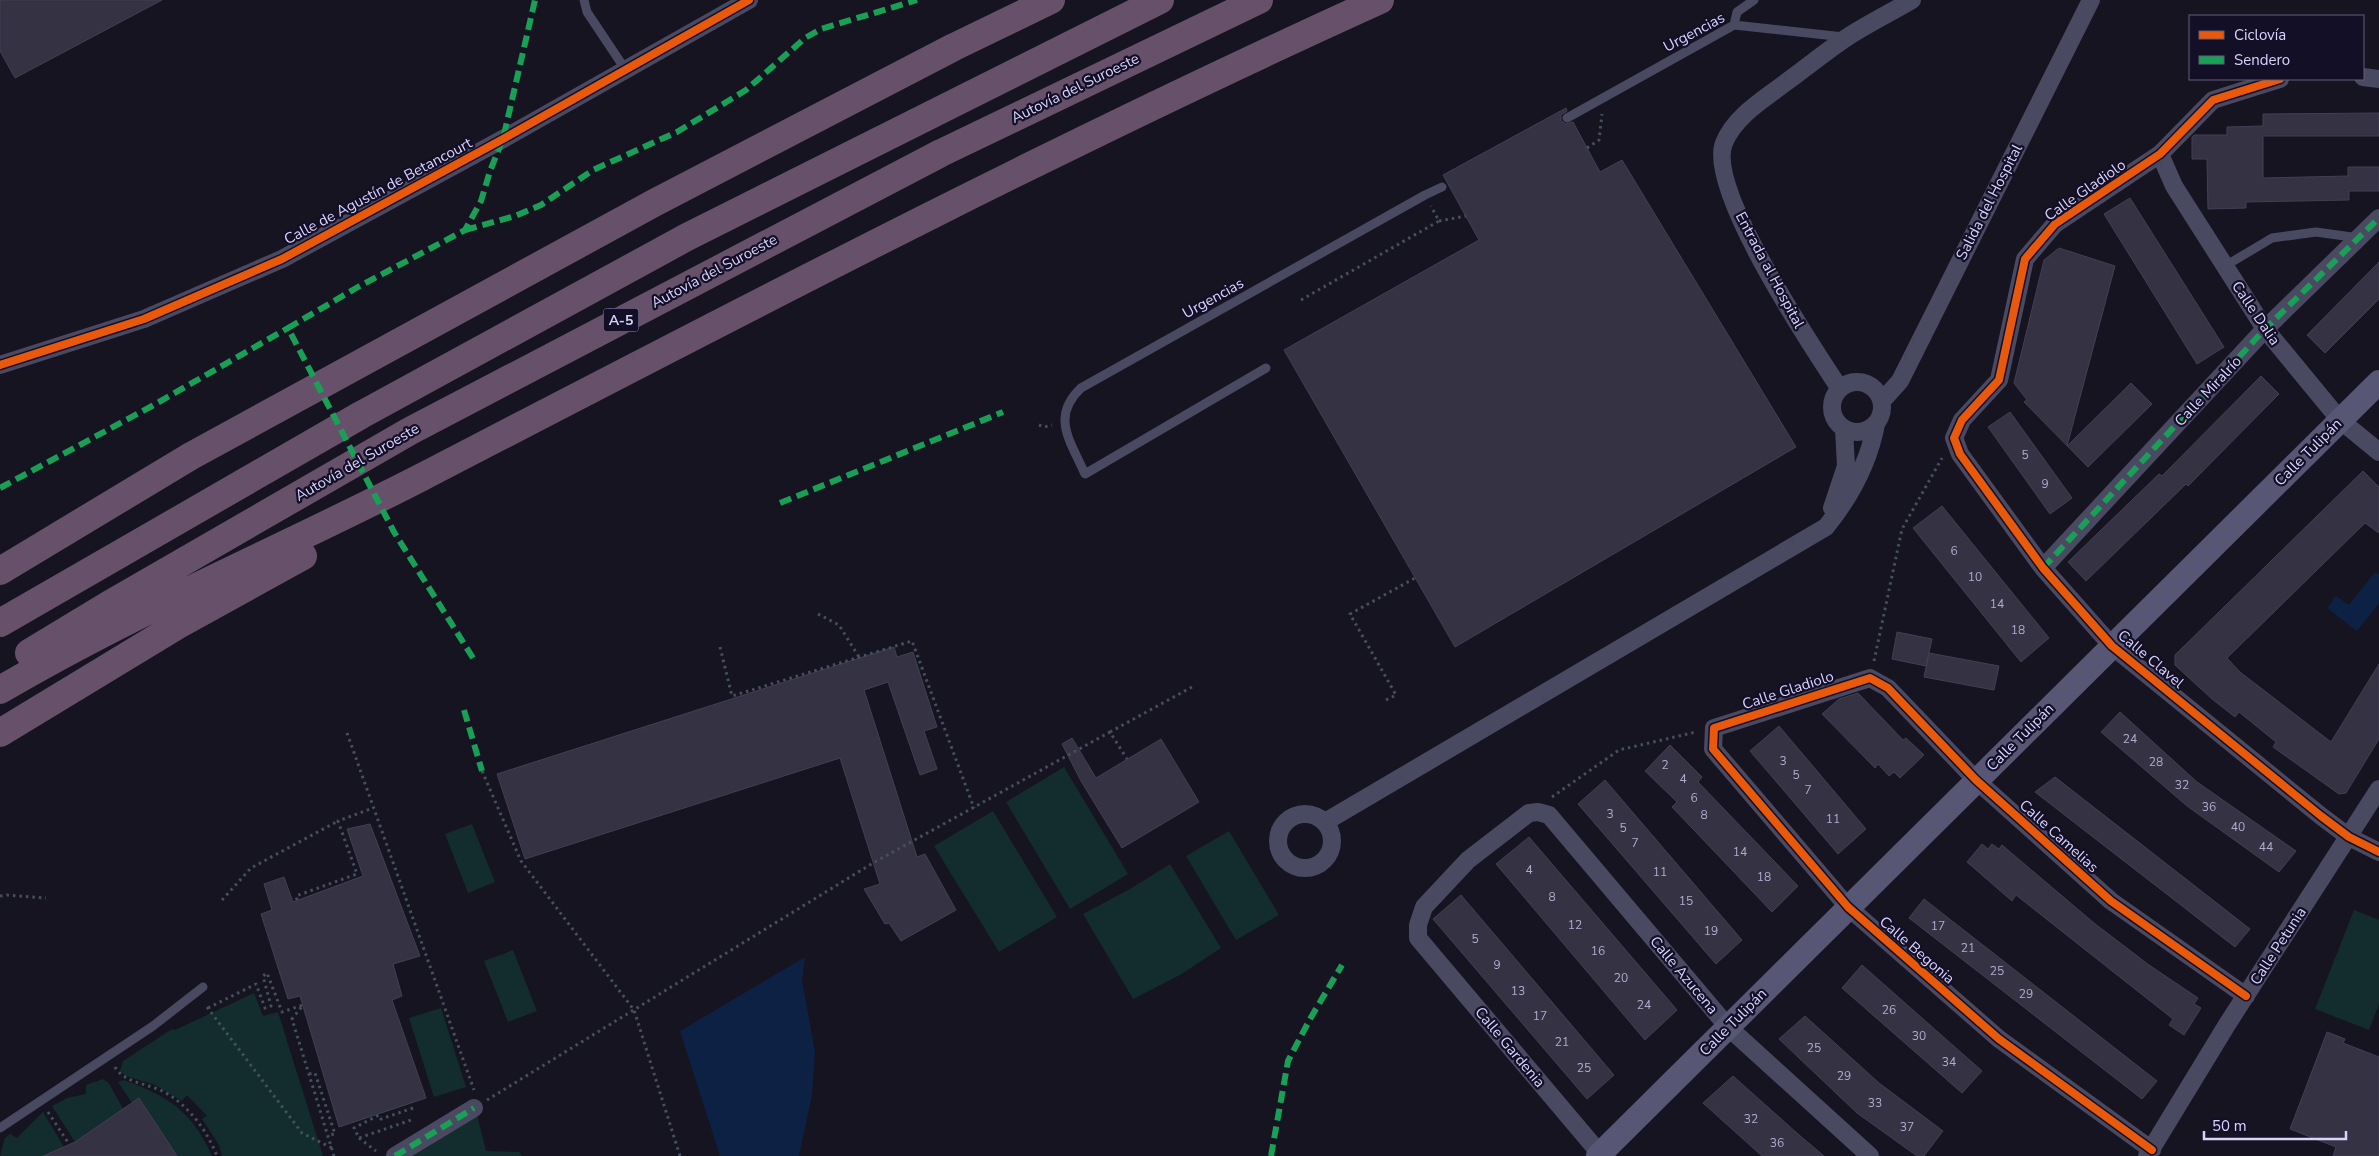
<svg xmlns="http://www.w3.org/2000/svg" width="2379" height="1156" font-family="'Nunito Sans',sans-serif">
  <rect width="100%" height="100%" fill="#161421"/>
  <!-- green -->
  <path fill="#132c2d" d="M1064 767 1128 874 1070 909 1006 802Z
    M993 811 1057 917 999 952 934 846Z
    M472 824 495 882 468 893 445 834Z
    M1229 831 1279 915 1236 940 1186 856Z
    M1170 864 1221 948 1180 975 1133 999 1083 914 1130 889Z
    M2354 910 2379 920V1004L2369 1030 2315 1009Z
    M513 950 537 1011 508 1022 484 961Z
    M254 993 263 1016 278 1012 323 1156H222L219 1145 202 1119 207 1116 187 1095 182 1101 155 1085 126 1076 120 1071 123 1061 172 1029 175 1030Z
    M441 1008 466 1087 434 1097 409 1018Z
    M103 1079 109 1083 123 1109 75 1142 52 1106 67 1098 86 1094V1085Z
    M124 1080C168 1096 193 1112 212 1156H177L139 1098 132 1103 118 1082Z
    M43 1112 64 1147 51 1156H0L5 1138 10 1134 17 1138Z
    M477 1115 486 1151 519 1152 522 1156H413Z"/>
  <!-- water -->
  <path fill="#0d2144" d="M2375 572 2379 575V603L2357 631 2327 608 2336 596 2349 605Z
    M805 957 802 980 815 1052 812 1095 799 1156H720L680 1031Z"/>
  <!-- building -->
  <path fill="#343243" stroke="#433f54" d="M0 0H162L15 78 0 51Z
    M1566 108 1567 111 1561 115V121L1566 124 1573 122 1600 172 1622 160 1796 447 1455 647 1284 350 1479 240 1443 175Z
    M2379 113V136H2263V178L2348 176V167H2379V191H2349V200L2246 202V208L2208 209 2207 159H2192V137L2194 135H2227V127L2263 126V114Z
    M2130 198 2224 347 2197 364 2104 214Z
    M2059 248 2115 266 2067 446 2131 383 2152 404 2088 467 2024 402 2027 400 2014 383 2044 260Z
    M2379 262V299L2325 353 2307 335Z
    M2261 376 2279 394 2188 486 2186 484 2086 581 2068 562 2159 474 2162 476Z
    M2010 412 2072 498 2050 514 1988 427Z
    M2363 471 2379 487V533L2365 523 2227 658 2240 672 2331 742 2379 664V739L2346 793 2339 794 2273 747 2276 742 2239 712 2235 717 2212 699 2175 665V655Z
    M1942 506 2049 638 2021 662 1913 528Z
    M1897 632 1932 639 1926 666 1892 659Z
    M894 647 897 657 913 652 937 727 924 731 937 769 920 775 888 682 864 690 917 857 925 854 956 910 901 941 889 923 885 924 864 889 880 884 840 758 525 859 497 774Z
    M1929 653 1999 666 1994 690 1924 677Z
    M1858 693 1903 740 1906 738 1924 755 1900 778 1894 772 1889 776 1878 764 1875 768 1822 714 1839 699Z
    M2120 712 2197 782 2296 851 2279 872 2187 806 2101 732Z
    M1779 726 1866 829 1838 854 1750 751Z
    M1072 738 1096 778 1161 739 1199 802 1122 848 1081 781 1062 744Z
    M1670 745 1702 777 1698 782 1798 886 1772 912 1672 807 1677 802 1645 771Z
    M2055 777 2250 929 2235 947 2035 792Z
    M1605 780 1742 940 1716 964 1578 804Z
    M370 824 420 956 393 964 402 996 392 1000 426 1098 339 1127 300 996 288 999 261 914 272 910 264 884 284 877 293 902 363 876 347 829Z
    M1529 837 1677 1010 1645 1040 1496 864Z
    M1982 844 1988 849 1992 844 1999 849 2002 845 2094 923 2149 965 2198 998 2194 1004 2201 1008 2184 1035 2169 1025 2173 1019 2016 895 2012 901 1967 862Z
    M1461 895 1614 1075 1587 1099 1433 919Z
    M1924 899 2157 1081 2142 1099 1909 918Z
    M1862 965 1982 1071 1962 1093 1842 988Z
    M1805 1016 1879 1083 1943 1131 1924 1156H1917L1857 1113 1779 1039Z
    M2327 1032 2345 1039 2343 1043 2379 1057V1156H2333L2336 1147 2290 1129Z
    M1733 1076 1798 1134 1824 1156H1762L1703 1103Z
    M139 1098 177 1156H43L75 1142Z"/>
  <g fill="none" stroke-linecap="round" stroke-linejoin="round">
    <!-- path -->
    <path stroke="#44505f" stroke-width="3" stroke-dasharray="2.5 4" stroke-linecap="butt" d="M1587 148 1599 140 1602 114
      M1439 221 1466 216
      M1301 300 1439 221 1431 206
      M1039 425 1044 427 1052 425
      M818 614 839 625 859 657
      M720 647 732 696 912 641 974 808
      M1874 661 1902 529 1942 458
      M1386 700 1396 695 1350 614 1415 578
      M1110 732 1192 687
      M347 733 474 1090
      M482 771 521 861 634 1010 680 1156
      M1552 797 1619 750 1696 732
      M0 896 7 895 46 898
      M222 900 251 868 338 821
      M297 900 296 896 357 874 338 821 373 808
      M207 1007 302 1133 332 1148
      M208 1008 256 984 265 1008 271 1006 263 976 267 973 282 1012 303 1005 292 1019 334 1156
      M115 1067C125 1084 149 1083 166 1093 190 1107 207 1131 217 1156
      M309 1074 315 1073 335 1134 328 1135
      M487 1100 873 863 1110 732 1127 759
      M413 1108 381 1119 379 1115 354 1128 359 1138 414 1119
      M48 1112 69 1144
      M359 1138 376 1151"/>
    <!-- lane -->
    <path stroke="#4a4962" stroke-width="9" d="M584 0 587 12 625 69
      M1734 25 1737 12 1754 0
      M1567 118 1734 25 1844 37
      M2225 266 2272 238 2316 232 2359 238
      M1266 368 1085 474C1071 442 1050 417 1081 388L1425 195 1442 187
      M0 1128 153 1026 203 987"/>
    <!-- street -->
    <path stroke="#4a4962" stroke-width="18" d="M2363 77 2379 79
      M2280 79 2213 100 2160 154 2055 224 2025 259 1999 380 1962 420 1954 438 1960 454 2043 568 2112 646 2321 816 2349 837 2379 852
      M2160 154 2174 186 2265 329 2340 420 2379 452
      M0 365 144 319 282 259 503 139 749 0
      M1832 407a25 25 0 1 1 50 0a25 25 0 1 1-50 0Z
      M1840 389C1813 348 1706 188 1724 143 1735 116 1763 100 1785 83 1806 68 1825 52 1846 38 1867 24 1890 13 1912 0
      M1882 401 1900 381 2091 0
      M1832 508 1846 466 1844 429
      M2043 568 2265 329 2379 218
      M1278 841a27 27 0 1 1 54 0a27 27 0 1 1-54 0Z
      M1325 822 1826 527C1850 497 1869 462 1876 424
      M2152 1150 1999 1039 1848 907 1713 749 1714 728 1870 678 1888 688 1976 780 2111 901 2246 996
      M395 1156 474 1108
      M1602 1156 1418 938V925L1424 907 1468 860 1529 813 1538 812 1549 815 1728 1027 1870 1156
      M2147 1156 2228 1023 2379 789"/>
    <!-- secondary -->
    <path stroke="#575674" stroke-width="24" d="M1598 1156 2379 382"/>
    <!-- highway -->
    <path stroke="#67516a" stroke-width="28" d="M0 571 191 456 654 203 954 47 1051 0
      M0 623 361 415 687 237 1160 0
      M29 653 110 604 410 431 941 153 1259 0
      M0 690C136 610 282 549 422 477 738 313 1055 147 1380 0
      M0 733 178 625 303 556"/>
    <!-- quiet -->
    <path stroke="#1a9f57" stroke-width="6" stroke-dasharray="12 6" stroke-linecap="butt" d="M465 230 515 216 541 205 593 170 677 132 746 90 805 38 821 29 917 0
      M0 488 152 406 288 328
      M780 503 1003 412
      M2043 568 2265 329 2379 218
      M473 658 394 532 288 328 358 287 465 230 481 201 490 171 503 139 535 0
      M464 710 482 771
      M395 1156 474 1108
      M1271 1156 1288 1061 1310 1019 1342 965"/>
    <defs>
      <path id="cycleway" d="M2280 79 2213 100 2160 154 2055 224 2025 259 1999 380 1962 420 1954 438 1960 454 2043 568 2112 646 2321 816 2349 837 2379 852
        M0 365 144 319 282 259 503 139 749 0
        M2152 1150 1999 1039 1848 907 1713 749 1714 728 1870 678 1888 688 1976 780 2111 901 2246 996"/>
    </defs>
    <!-- cycleway casing -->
    <use href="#cycleway" stroke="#130f26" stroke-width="11"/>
    <!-- cycleway -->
    <use href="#cycleway" stroke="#e8590c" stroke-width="8"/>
  </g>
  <g text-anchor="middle" stroke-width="4.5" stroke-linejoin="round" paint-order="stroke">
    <!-- number labels -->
    <g font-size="12" fill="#b0acd0">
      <text x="2025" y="459">5</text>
      <text x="2045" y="488">9</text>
      <text x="1954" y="555">6</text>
      <text x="1975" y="581">10</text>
      <text x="1997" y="608">14</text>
      <text x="2018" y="634">18</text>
      <text x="2130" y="743">24</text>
      <text x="1783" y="765">3</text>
      <text x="2156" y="766">28</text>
      <text x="1665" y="769">2</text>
      <text x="1796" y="779">5</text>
      <text x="1683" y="783">4</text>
      <text x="2182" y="789">32</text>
      <text x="1808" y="794">7</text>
      <text x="1694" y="802">6</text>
      <text x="2209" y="811">36</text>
      <text x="1610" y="818">3</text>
      <text x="1704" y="819">8</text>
      <text x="1833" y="823">11</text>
      <text x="2238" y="831">40</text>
      <text x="1623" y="832">5</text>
      <text x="1635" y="847">7</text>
      <text x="2266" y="851">44</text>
      <text x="1740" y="856">14</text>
      <text x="1529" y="874">4</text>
      <text x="1660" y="876">11</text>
      <text x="1764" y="881">18</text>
      <text x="1552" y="901">8</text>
      <text x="1686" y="905">15</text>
      <text x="1575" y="929">12</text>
      <text x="1938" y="930">17</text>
      <text x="1711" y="935">19</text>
      <text x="1475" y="943">5</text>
      <text x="1968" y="952">21</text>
      <text x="1598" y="955">16</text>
      <text x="1497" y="969">9</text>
      <text x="1997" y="975">25</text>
      <text x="1621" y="982">20</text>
      <text x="1518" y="995">13</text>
      <text x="2026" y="998">29</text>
      <text x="1644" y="1009">24</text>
      <text x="1889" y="1014">26</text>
      <text x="1540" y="1020">17</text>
      <text x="1919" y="1040">30</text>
      <text x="1562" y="1046">21</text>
      <text x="1814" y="1052">25</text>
      <text x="1949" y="1066">34</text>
      <text x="1584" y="1072">25</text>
      <text x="1844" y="1080">29</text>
      <text x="1875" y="1107">33</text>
      <text x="1751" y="1123">32</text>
      <text x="1907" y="1131">37</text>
      <text x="1777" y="1147">36</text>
    </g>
    <!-- shield labels -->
    <rect fill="#130f26" stroke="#9e99be" stroke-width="1" x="603.5" y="308.5" width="35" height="23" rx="4"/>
    <g font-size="14" font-weight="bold" fill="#d9d4ff">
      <text x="621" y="325">A-5</text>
    </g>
    <!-- street labels -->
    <g font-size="15" fill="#d9d4ff" stroke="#130f26">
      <text transform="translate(1694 32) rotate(-28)" y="5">Urgencias</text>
      <text transform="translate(1075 88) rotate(-26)" y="5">Autovía del Suroeste</text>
      <text transform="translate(2085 190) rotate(-35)" y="5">Calle Gladiolo</text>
      <text transform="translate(378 191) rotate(-28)" y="5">Calle de Agustín de Betancourt</text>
      <text transform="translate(1989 202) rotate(-63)" y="5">Salida del Hospital</text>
      <text transform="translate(1770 270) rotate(62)" y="5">Entrada al Hospital</text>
      <text transform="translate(714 271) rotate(-28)" y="5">Autovía del Suroeste</text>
      <text transform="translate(1213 298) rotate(-29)" y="5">Urgencias</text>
      <text transform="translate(2256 313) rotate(56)" y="5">Calle Dalia</text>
      <text transform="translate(2208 391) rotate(-47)" y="5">Calle Miralrío</text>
      <text transform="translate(2308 452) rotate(-45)" y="5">Calle Tulipán</text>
      <text transform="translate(357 462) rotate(-30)" y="5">Autovía del Suroeste</text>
      <text transform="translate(2151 659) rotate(40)" y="5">Calle Clavel</text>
      <text transform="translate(1788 690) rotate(-18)" y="5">Calle Gladiolo</text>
      <text transform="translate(2020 737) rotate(-45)" y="5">Calle Tulipán</text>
      <text transform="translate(2059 836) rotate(42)" y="5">Calle Camelias</text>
      <text transform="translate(2278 946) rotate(-57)" y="5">Calle Petunia</text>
      <text transform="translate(1917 950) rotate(41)" y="5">Calle Begonia</text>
      <text transform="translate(1684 975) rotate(50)" y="5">Calle Azucena</text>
      <text transform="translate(1733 1022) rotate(-45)" y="5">Calle Tulipán</text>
      <text transform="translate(1510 1047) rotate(50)" y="5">Calle Gardenia</text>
    </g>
  </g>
  <!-- legend -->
  <rect x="2189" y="15" width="175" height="65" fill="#130f26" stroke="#625e7d"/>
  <rect x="2199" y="31" width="25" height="8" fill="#e8590c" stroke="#625e7d"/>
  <text x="2234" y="40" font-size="15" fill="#d9d4ff">Ciclovía</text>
  <rect x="2199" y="56" width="25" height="8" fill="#1a9f57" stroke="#625e7d"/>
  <text x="2234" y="65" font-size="15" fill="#d9d4ff">Sendero</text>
  <!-- scale -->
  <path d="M2204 1131v8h142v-8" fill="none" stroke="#d9d4ff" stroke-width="2.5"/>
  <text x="2212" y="1131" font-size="15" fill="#d9d4ff" stroke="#130f26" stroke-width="4" paint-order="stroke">50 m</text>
</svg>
